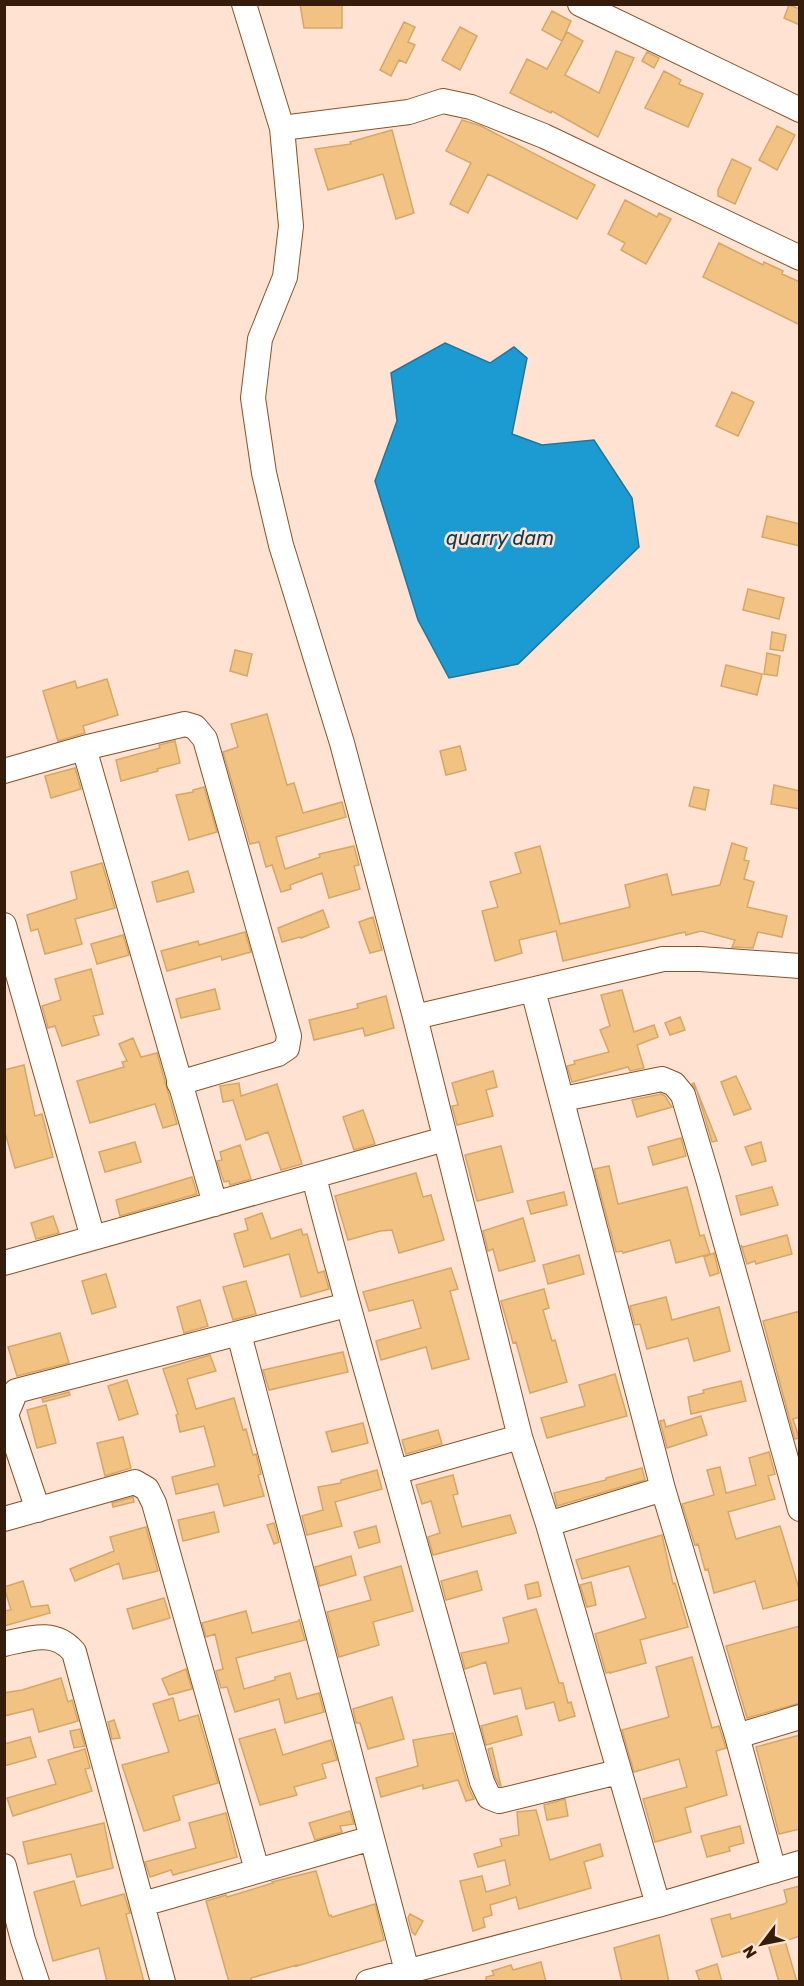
<svg xmlns="http://www.w3.org/2000/svg" width="804" height="1986" font-family="Rubik,sans-serif">
  <rect width="100%" height="100%" fill="#ffe2d1"/>
  <!-- water -->
  <path fill="#1c9bd2" stroke="#247596" stroke-width="1.5" d="M445 343 490 363 514 347 527 358 512 434 542 445 594 440 632 498 639 547 518 664 449 678 418 620 375 481 397 421 391 373Z"/>
  <!-- building -->
  <path fill="#f1c281" stroke="#d5a767" stroke-width="1.5" d="M300 4H342V28H304Z
    M789 5 800 9V25L784 18Z
    M552 11 571 21 562 41 542 30Z
    M404 22 415 27 408 42 415 45 406 63 399 60 391 76 380 70Z
    M460 27 477 36 460 70 442 60Z
    M567 32 583 41 565 75 599 93 616 51 634 58 598 137 552 111 551 113 510 93 527 59 547 69Z
    M647 52 659 58 654 68 642 61Z
    M664 71 681 80 679 84 703 94 688 127 645 108Z
    M462 120 481 126 595 185 577 219 488 174 468 213 450 204 471 163 446 151Z
    M777 126 795 135 777 170 759 160Z
    M392 130 414 213 396 219 383 174 328 190 315 149 351 144 350 142Z
    M732 159 751 168 735 204 718 196V190Z
    M625 200 657 217 659 213 671 219 646 264 621 250 625 243 608 234Z
    M719 243 763 265 764 262 783 271 782 274 800 282V325L703 277Z
    M732 392 754 402 738 436 716 426Z
    M767 516 800 524V546L762 537Z
    M748 589 784 598 779 619 743 610Z
    M772 632 786 635 783 651 770 649Z
    M235 650 252 654 247 676 230 671Z
    M767 653 780 656 777 676 764 674Z
    M726 665 762 674 757 695 721 686Z
    M107 679 118 715 83 726 85 733 58 741 43 691 75 681 77 688Z
    M267 714 287 785 294 783 303 813 342 802 346 817 276 837 285 869 320 857 319 854 354 846 359 865 354 866 360 889 329 898 322 873 290 885 291 889 281 892 272 865 266 867 259 842 250 844 223 752 238 747 231 724Z
    M175 741 180 763 157 769 158 771 121 781 116 760 160 748 159 745Z
    M460 746 466 770 446 775 440 751Z
    M75 768 81 789 51 798 45 776Z
    M774 785 800 791V809L771 804Z
    M204 787 217 832 189 840 176 795 193 792V790Z
    M694 787 709 790 705 810 689 806Z
    M732 843 747 848 744 860 749 861 744 879 754 882 747 907 787 916 782 937 758 932 753 948 732 947 735 940 701 931 686 935 685 932 563 961 556 931 519 940 522 953 495 961 482 911 498 907 490 882 521 873 515 853 540 846 560 924 630 907 625 885 667 874 672 895 720 885Z
    M102 863 115 908 75 919 82 944 45 954 38 929 31 931 27 915 77 899 71 872Z
    M188 871 194 892 157 902 152 882Z
    M323 910 329 927 301 938 300 937 282 942 278 928Z
    M373 917 382 950 370 953 359 922Z
    M245 932 251 952 222 960 221 956 167 971 161 951 198 941 199 945Z
    M123 935 129 955 97 964 91 944Z
    M91 969 103 1014 93 1016 99 1035 62 1046 55 1026 48 1028 42 1006 61 1000 55 979Z
    M215 989 220 1009 181 1018 176 999Z
    M622 990 634 1032 654 1025 658 1037 637 1045 644 1068 630 1071 628 1067 572 1082 567 1066 575 1064 574 1061 609 1052 600 1030 610 1026 601 995Z
    M386 996 394 1028 365 1036 363 1028 314 1040 309 1020 358 1008 357 1004Z
    M680 1017 685 1030 670 1035 665 1023Z
    M133 1038 141 1057 157 1053 177 1124 163 1128 155 1104 90 1123 77 1081 124 1067 122 1062 127 1061 119 1044Z
    M24 1065 35 1116 42 1114 53 1157 15 1168 4 1129V1070Z
    M493 1071 497 1087 486 1090 493 1116 457 1125 452 1106 458 1105 452 1083Z
    M736 1076 751 1109 734 1115 721 1082Z
    M239 1083 241 1096 277 1084 302 1164 281 1170 268 1132 246 1140 233 1100 223 1102 220 1086Z
    M694 1083 717 1141 712 1142 697 1091 692 1084Z
    M661 1094 665 1096 672 1107 637 1117 632 1100Z
    M363 1110 375 1144 354 1150 343 1117Z
    M681 1138 686 1156 653 1165 648 1147Z
    M135 1142 141 1162 105 1172 99 1152Z
    M761 1142 766 1161 752 1165 745 1147Z
    M240 1145 251 1179 230 1185 229 1181 224 1182 217 1161 222 1160 220 1152Z
    M501 1146 513 1192 477 1201 465 1155Z
    M609 1166 618 1204 687 1187 700 1236 704 1235 710 1254 676 1263 670 1240 623 1253 622 1251 616 1252 594 1169Z
    M416 1173 423 1197 431 1195 444 1240 399 1253 392 1230 380 1231 348 1240 335 1196Z
    M192 1177 197 1194 120 1216 116 1200Z
    M772 1187 778 1205 741 1215 736 1196Z
    M564 1192 567 1205 531 1214 527 1201Z
    M262 1213 271 1239 301 1229 303 1235 307 1234 318 1273 324 1271 329 1289 301 1297 289 1254 244 1267 234 1234 248 1230 245 1219Z
    M53 1216 59 1233 36 1239 31 1223Z
    M523 1218 535 1261 499 1271 493 1249 488 1251 483 1231Z
    M787 1235 792 1254 756 1264 755 1261 747 1264 741 1245 743 1247Z
    M714 1253 719 1273 710 1276 704 1257Z
    M579 1255 584 1274 548 1284 543 1265Z
    M451 1268 458 1289 450 1291 469 1359 432 1369 426 1347 381 1360 376 1341 421 1328 413 1300 369 1311 363 1292Z
    M106 1274 116 1307 92 1314 82 1281Z
    M246 1281 256 1314 233 1320 223 1287Z
    M544 1289 549 1308 543 1310 552 1341 555 1340 567 1382 530 1393 516 1342 513 1343 501 1301Z
    M666 1297 672 1320 719 1307 730 1351 694 1361 688 1338 647 1349 640 1324 635 1325 630 1306Z
    M200 1300 208 1326 184 1333 177 1307Z
    M800 1311V1417L793 1419 799 1438 795 1439 763 1321Z
    M60 1333 69 1363 17 1376 8 1347Z
    M343 1352 348 1372 269 1390 263 1370Z
    M210 1355 216 1371 187 1379 196 1409 234 1398 243 1430 246 1429 253 1455 256 1454 261 1474 258 1475 264 1496 224 1506 218 1484 176 1494 172 1477 215 1466 204 1426 180 1432 176 1415 178 1414 163 1369Z
    M615 1374 627 1416 547 1438 541 1418 585 1406 579 1385Z
    M127 1380 138 1414 119 1420 108 1386Z
    M741 1381 746 1401 691 1414 688 1397 704 1393 703 1390Z
    M69 1392 70 1395 43 1402 42 1399Z
    M46 1405 56 1443 37 1448 27 1410Z
    M701 1416 707 1435 667 1448 660 1421 664 1420 666 1427Z
    M363 1423 368 1443 332 1452 326 1432Z
    M438 1430 442 1444 406 1454 402 1440Z
    M123 1437 131 1468 105 1476 97 1443Z
    M769 1452 775 1474 768 1476 775 1499 728 1512 736 1539 780 1526 800 1592V1599L763 1609 755 1581 714 1593 708 1569 705 1570 698 1544 695 1545 682 1504 714 1495 707 1470 720 1467 726 1493 756 1485 749 1458Z
    M642 1468 645 1480 557 1506 554 1493 606 1480V1478Z
    M377 1470 382 1489 335 1502 342 1526 307 1535 302 1516 323 1510 318 1487 341 1483V1480Z
    M453 1475 458 1494 453 1495 462 1527 510 1515 516 1533 433 1555 428 1537 440 1533 431 1501 422 1504 416 1485Z
    M133 1497 134 1502 113 1507 112 1503Z
    M214 1512 219 1532 183 1541 178 1520Z
    M274 1523 279 1542 274 1544 267 1525Z
    M376 1526 380 1542 359 1548 354 1532Z
    M146 1527 158 1571 123 1579 119 1563 75 1581 70 1569 114 1551 110 1537Z
    M662 1535 673 1584 675 1583 688 1627 640 1640 646 1663 610 1673V1672L606 1673 595 1634 646 1618 629 1566 582 1579 576 1560Z
    M351 1556 356 1575 320 1586 315 1567Z
    M401 1566 413 1611 373 1622 379 1645 339 1657 327 1612 371 1600 364 1577Z
    M477 1571 482 1590 446 1600 441 1581Z
    M23 1581 31 1607 48 1605 50 1613 4 1626V1611L11 1610 4 1587Z
    M538 1582 541 1596 528 1599 525 1585Z
    M591 1582 596 1605 587 1607 580 1585Z
    M164 1598 170 1618 133 1629 127 1609Z
    M536 1609 559 1683H563L568 1703 571 1702 575 1716 559 1721 554 1702 526 1709 521 1688 494 1694 486 1662 465 1669 461 1653 508 1643 509 1641 503 1618Z
    M246 1611 252 1633 299 1621V1619L305 1640 236 1658 244 1689 275 1680V1677L290 1673 297 1699 319 1693 324 1712 285 1723 279 1699 235 1712 227 1687 221 1688 216 1671 223 1669 215 1634 206 1637 202 1623Z
    M800 1626V1703L747 1718 726 1646Z
    M692 1657 712 1728 719 1726 726 1748 716 1751 727 1795 685 1808 691 1832 655 1842 643 1799 687 1787 679 1759 634 1772 622 1730 669 1717 656 1667Z
    M186 1669 192 1689 169 1695 162 1679Z
    M61 1678 68 1702 72 1700 78 1721 39 1732 33 1709 4 1716V1693L22 1690Z
    M392 1697 404 1739 368 1749 361 1726 360 1723H356L353 1709Z
    M173 1698 179 1721 198 1715 218 1783 173 1796 180 1820 144 1831 122 1765 169 1752 153 1704Z
    M517 1716 522 1735 486 1745 481 1726Z
    M114 1720 120 1738 112 1739 108 1722Z
    M80 1729 85 1746 74 1748 70 1731Z
    M275 1729 283 1755 331 1740 337 1760 322 1764 326 1778 294 1787 297 1795 260 1805 239 1739Z
    M453 1733 468 1786 474 1799 466 1801 458 1780 423 1789V1785L381 1797 376 1778 418 1766 413 1740Z
    M800 1735V1829L779 1834 756 1747Z
    M30 1737 36 1757 4 1766V1744Z
    M492 1748 501 1786H500L495 1777 488 1749Z
    M85 1749 90 1768 85 1769 92 1791 13 1816 7 1798 56 1784 48 1760Z
    M565 1799 568 1816 547 1820 544 1805Z
    M536 1810 550 1860 600 1844 603 1856 584 1862 591 1888 519 1909 516 1897 490 1905 492 1915 483 1918 485 1927 473 1931 460 1881 482 1876 486 1892 510 1885 505 1860 478 1867 474 1854 502 1846 500 1839 519 1835 517 1812Z
    M350 1811 354 1824 340 1826 342 1832 315 1840 309 1823Z
    M226 1813 237 1857 173 1875 171 1870 150 1877 145 1862 196 1848 189 1823Z
    M104 1823 113 1868 77 1877 71 1854 28 1864 23 1842Z
    M740 1826 744 1843 729 1847 730 1851 707 1857 701 1836Z
    M316 1871 329 1916 331 1915 332 1917 375 1904 384 1940 297 1966V1965L251 1978 252 1982H229L206 1901 226 1895 227 1897 273 1883 272 1882Z
    M74 1881 81 1906 124 1894 130 1913 126 1914 144 1982H107L99 1948 53 1961 34 1892Z
    M800 1886V1936L785 1941 797 1982H779L768 1944 722 1957 711 1919 730 1914 731 1919 784 1904 787 1902 784 1890Z
    M410 1914 423 1921 415 1935 412 1932 408 1918Z
    M659 1935 669 1982H622L614 1948Z
    M541 1962 546 1982H486V1977L494 1975 492 1971 511 1965 513 1970Z
    M717 1964 722 1982H700L696 1971Z"/>
  <g fill="none" stroke-linecap="round" stroke-linejoin="round">
    <defs>
      <path id="minor" d="M244 4 282 128 291 226 285 277 260 339 253 398 264 473 281 545 342 743 415 1017 520 1437 548 1524 658 1905
        M580 4 800 110
        M282 128 409 112 443 101 471 107 544 136 800 258
        M84 748 215 1204
        M4 771 84 748 185 724 195 727 205 739 289 1036 287 1048 278 1054 179 1083
        M4 925 93 1238
        M533 990 663 1489 737 1736 774 1871
        M415 1017 663 959H700L800 966
        M563 1099 662 1079 674 1084 683 1095 708 1179 800 1509
        M314 1177C339 1276 367 1373 395 1471 424 1575 453 1679 482 1782L489 1797 499 1801 618 1772
        M4 1263 445 1139
        M239 1334 407 1971
        M395 1472 520 1437
        M38 1510 6 1415 16 1391 347 1305
        M4 1519 135 1482 147 1489 154 1503 257 1870
        M548 1524 663 1489
        M4 1644C30 1638 55 1629 74 1652L163 1982
        M737 1736 800 1717
        M4 1866 23 1940 37 1982
        M143 1904 372 1838
        M368 1982 658 1905 800 1863"/>
    </defs>
    <!-- minor casing -->
    <use href="#minor" stroke="#8b5024" stroke-width="26"/>
    <!-- minor -->
    <use href="#minor" stroke="#fff" stroke-width="24"/>
  </g>
  <g text-anchor="middle" stroke-width="5" stroke-linejoin="round" paint-order="stroke">
    <!-- water labels -->
    <g font-size="20" font-style="italic" fill="#093b52" stroke="#ffe2d1">
      <text x="500" y="545">quarry dam</text>
    </g>
  </g>
  <!-- border -->
  <rect width="804" height="1986" fill="none" stroke="#361d0b" stroke-width="12"/>
  <!-- north arrow -->
  <g transform="translate(762 1944) rotate(238)" stroke="#ffe2d1" stroke-width="4.5" paint-order="stroke">
  <path d="M0-4.5L10 22L0 15L-10 22Z" fill="#361d0b"/>
  <text y="-9" font-size="16" font-weight="bold" text-anchor="middle" fill="#361d0b">N</text>
  </g>
</svg>
